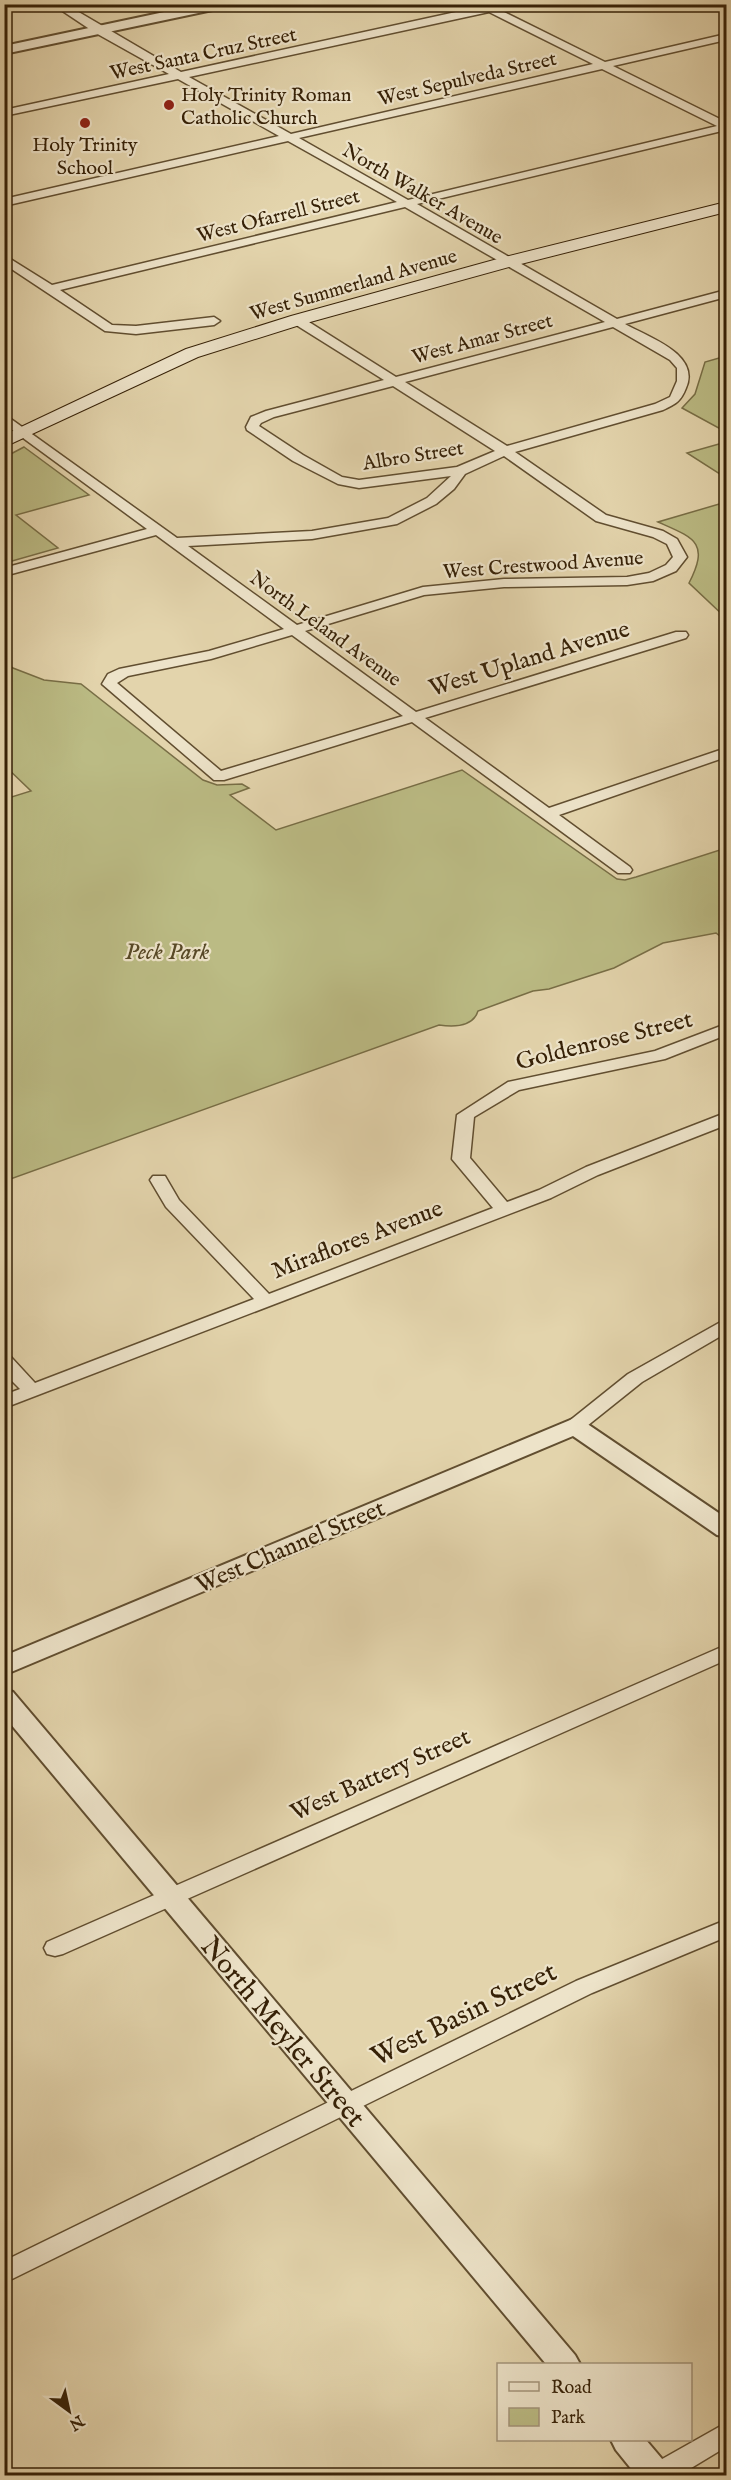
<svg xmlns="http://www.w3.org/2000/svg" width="731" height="2480" font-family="'IM FELL English',serif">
  <rect width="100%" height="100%" fill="#e3d4ac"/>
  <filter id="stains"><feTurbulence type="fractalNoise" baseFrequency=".00333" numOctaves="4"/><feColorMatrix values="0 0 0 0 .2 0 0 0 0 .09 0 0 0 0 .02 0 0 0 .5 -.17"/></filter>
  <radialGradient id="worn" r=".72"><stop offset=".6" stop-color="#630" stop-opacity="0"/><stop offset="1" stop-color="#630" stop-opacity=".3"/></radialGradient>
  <!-- green -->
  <path fill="#bbbb84" stroke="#786e46" stroke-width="1.5" d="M726 356V432L682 408 695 394 705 362Z
    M726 442V478L687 453Z
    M24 447 89 495 16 515 58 548 5 563V457Z
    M726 502V618L689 583C710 542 694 538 658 522Z
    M5 662 13 668 44 680 81 684 203 780 217 785 242 784 249 788 230 795 276 830 462 770 617 879 625 880 636 877 726 848V941L716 933 663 943 614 968 549 989 533 991 478 1011C473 1027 453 1027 439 1025L5 1181V799L31 791 5 766Z"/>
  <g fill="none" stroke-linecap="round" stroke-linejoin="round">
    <defs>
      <path id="minor" d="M52 4H65L181 72 488 5 519 4 500 10 605 62 726 34V40L613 66 726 122V130L417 204 617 319 726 290V297L625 324C648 337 701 354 686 388 681 401 676 404 663 410L515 452 606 515 663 531 677 539 687 557 676 571 653 581 627 585 504 587 424 595 305 631 416 712 676 632H686L688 635 686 638 425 718 549 808 726 748V757L559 815 630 867 632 870 630 873H618L412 722 224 780H214L102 684 108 674 119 669 209 651 284 629 156 535 4 576V568L147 529 4 424V414L177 538 312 531 388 518 427 498 451 476 359 488 338 484 293 461 247 430 246 427 251 417 266 411 384 380 293 323V317H301L396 377 605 322 405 207 60 290 112 325 136 326 214 317 220 321 214 325 136 334 105 331 4 264V255L52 285 397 202 288 141 4 206V199L279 136 178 79 4 116V110L169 74 94 32ZM489 12 593 64 291 134 189 77ZM602 69 717 126 408 200 299 138ZM613 327 670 360 677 368V381L670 397 655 404 507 446 405 382ZM393 386 495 451 457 467 359 480 342 477 303 455 259 426 261 423 274 417ZM504 456 596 521 653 537 667 544 673 557 666 565 649 573 627 577 504 579 423 587 297 625 188 546 312 539 397 524 436 504 454 489 465 474ZM292 635 403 716 221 771 117 683 128 676 211 659Z
        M726 1024V1035L665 1059 519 1090 474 1117 470 1158 507 1202 539 1190 586 1167 720 1115 726 1114V1125L598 1175 551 1198 4 1408V1395L20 1389 4 1373V1355L11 1357 35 1383 254 1299 166 1207 150 1180 153 1176H165L179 1200 269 1294 493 1208 452 1159 457 1115 508 1082 655 1051Z
        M726 1319V1333L642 1382 582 1430H568L565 1426 568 1422 628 1374Z
        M726 1645V1660L63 1954 55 1956 47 1954 44 1948 47 1942Z
        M726 1920V1937L592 1993 4 2283V2261L576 1981Z
        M726 2423V2447L678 2476H644L648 2467Z"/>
      <path id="tertiary" d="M202 4H228L222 8 4 54V46Z
        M575 1418 583 1421 726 1518V1537L717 1535 573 1436 4 1675V1656Z
        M4 1689 13 1692 575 2355 580 2364H546L4 1716Z
        M611 2440H646L668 2466 673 2476H637L616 2450Z"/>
      <path id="secondary" d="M726 202V212L513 266 303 324 198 357 4 447V435L186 349 291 316 501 258Z"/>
    </defs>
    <!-- minor casing -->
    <use href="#minor" stroke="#614e30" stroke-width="3"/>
    <!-- tertiary casing -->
    <use href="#tertiary" stroke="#614e30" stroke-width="4"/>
    <!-- secondary casing -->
    <use href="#secondary" stroke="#362107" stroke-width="2"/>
    <!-- minor -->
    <use href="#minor" fill="#ede3c9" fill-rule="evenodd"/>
    <!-- tertiary -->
    <use href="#tertiary" fill="#ede3c9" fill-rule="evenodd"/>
    <!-- secondary -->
    <use href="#secondary" fill="#ede3c9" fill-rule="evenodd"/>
  </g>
  <!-- markers -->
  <g fill="#8f2418" stroke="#ede3c9" stroke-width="2">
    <circle cx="169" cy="105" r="6"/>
    <circle cx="85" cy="123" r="6"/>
  </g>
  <g text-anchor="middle" stroke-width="4.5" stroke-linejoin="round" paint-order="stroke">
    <!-- far-street labels -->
    <g font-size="20" fill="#362107" stroke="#ede3c9">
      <text transform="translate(203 53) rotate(-12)" y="7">West Santa Cruz Street</text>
      <text transform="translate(467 78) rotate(-13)" y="7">West Sepulveda Street</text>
      <text transform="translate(423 193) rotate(30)" y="7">North Walker Avenue</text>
      <text transform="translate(278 215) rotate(-14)" y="7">West Ofarrell Street</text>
      <text transform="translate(353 284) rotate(-16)" y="7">West Summerland Avenue</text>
      <text transform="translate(482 338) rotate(-15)" y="7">West Amar Street</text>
      <text transform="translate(413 455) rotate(-9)" y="7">Albro Street</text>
      <text transform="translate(543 564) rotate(-4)" y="7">West Crestwood Avenue</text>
      <text transform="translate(326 628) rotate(36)" y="7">North Leland Avenue</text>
    </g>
    <!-- far-poi labels -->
    <g font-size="20" fill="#362107" stroke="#ede3c9" text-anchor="start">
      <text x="181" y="101">Holy Trinity Roman<tspan x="181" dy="23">Catholic Church</tspan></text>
      <text x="85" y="151" text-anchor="middle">Holy Trinity<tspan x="85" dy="23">School</tspan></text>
    </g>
    <!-- street labels -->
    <g font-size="24" fill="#362107" stroke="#ede3c9">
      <text transform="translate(529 658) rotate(-17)" y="8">West Upland Avenue</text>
      <text transform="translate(604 1040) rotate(-14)" y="8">Goldenrose Street</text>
      <text transform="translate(357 1239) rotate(-21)" y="8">Miraflores Avenue</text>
      <text transform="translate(290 1546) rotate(-23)" y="8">West Channel Street</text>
      <text transform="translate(380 1774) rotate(-24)" y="8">West Battery Street</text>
    </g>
    <!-- park labels -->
    <g font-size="24" font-style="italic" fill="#574826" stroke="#ede3c9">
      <text x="167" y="959">Peck Park</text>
    </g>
    <!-- near-street labels -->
    <g font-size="28" fill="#362107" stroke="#ede3c9">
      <text transform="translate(463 2013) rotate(-26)" y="10">West Basin Street</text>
      <text transform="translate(284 2031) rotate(50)" y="10">North Meyler Street</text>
    </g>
  </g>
  <!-- margin -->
  <rect width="731" height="2480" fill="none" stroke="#e3d4ac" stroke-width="24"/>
  <rect x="6" y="6" width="719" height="2468" fill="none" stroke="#362107" stroke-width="3"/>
  <rect x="12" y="12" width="707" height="2456" fill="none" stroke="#362107" stroke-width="1.5"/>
  <!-- legend -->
  <rect x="497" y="2363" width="195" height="78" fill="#ede3c9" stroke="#a4957b" stroke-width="1.5"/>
  <rect x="509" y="2382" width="30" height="9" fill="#ede3c9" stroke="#a4957b" stroke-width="1.5"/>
  <text x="551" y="2393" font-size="18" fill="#362107">Road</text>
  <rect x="509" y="2408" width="30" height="18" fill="#bbbb84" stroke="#a4957b" stroke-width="1.5"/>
  <text x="551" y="2423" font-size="18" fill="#362107">Park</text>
  <!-- north arrow -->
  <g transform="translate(69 2411) rotate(147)" stroke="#ede3c9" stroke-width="4.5" paint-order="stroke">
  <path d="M0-4.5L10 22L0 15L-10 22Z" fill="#362107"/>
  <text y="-9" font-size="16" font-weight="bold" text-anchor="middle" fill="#362107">N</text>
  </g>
  <rect width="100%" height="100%" filter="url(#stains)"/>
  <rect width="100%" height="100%" fill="url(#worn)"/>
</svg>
